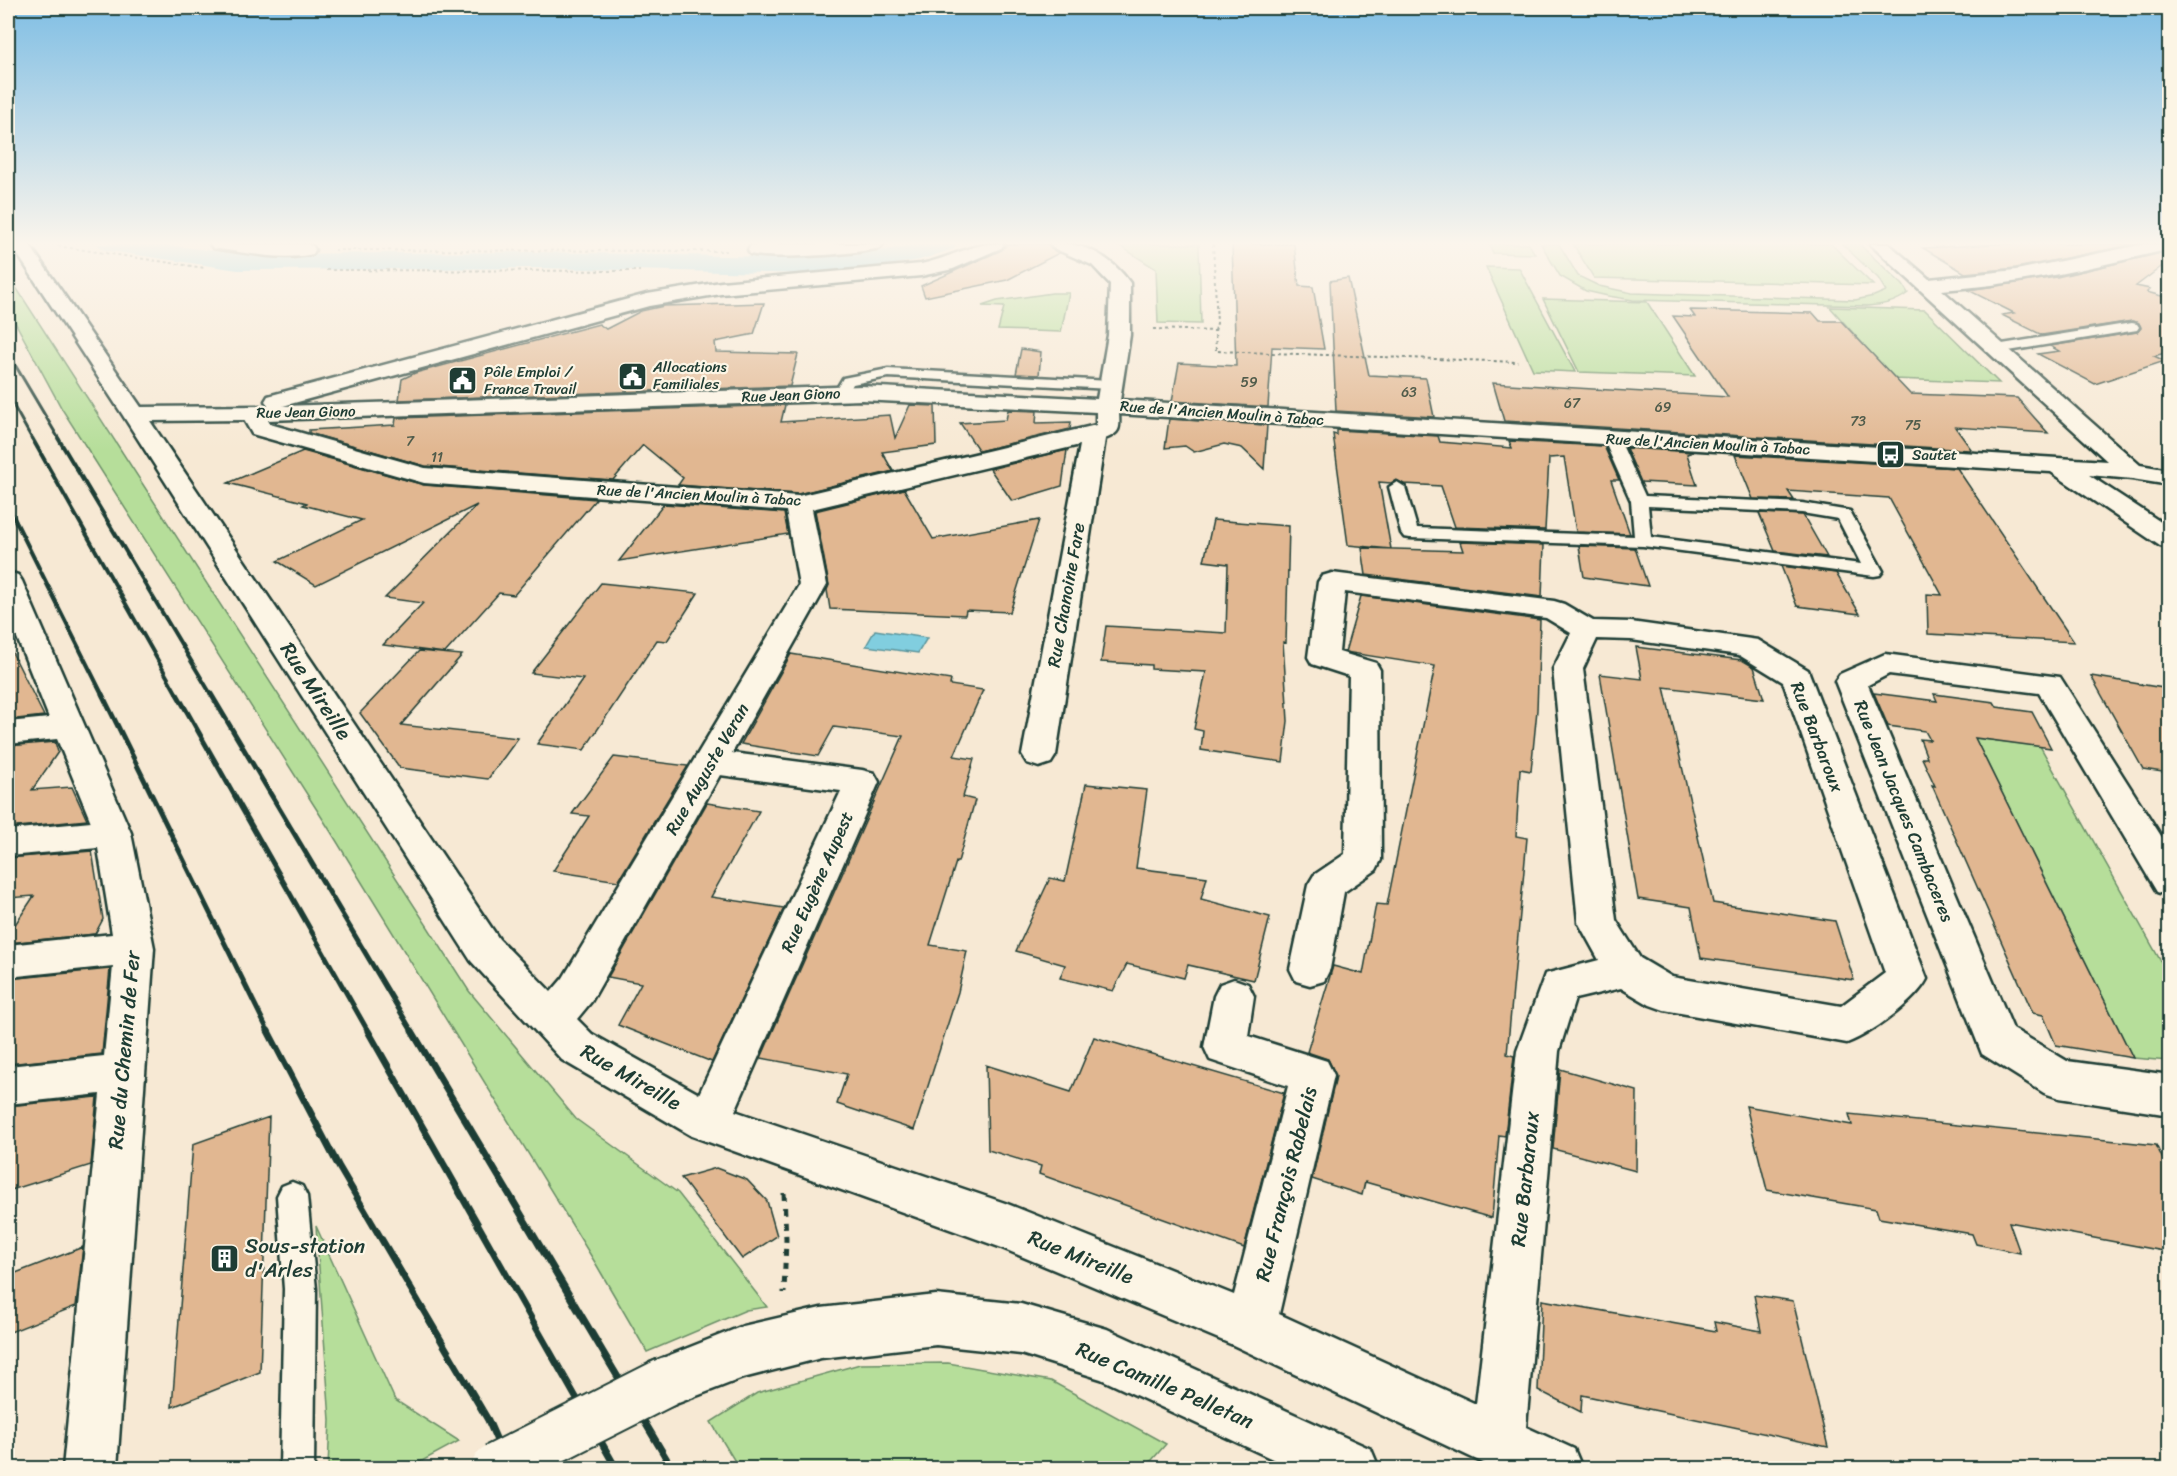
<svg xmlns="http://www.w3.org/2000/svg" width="2177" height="1476" font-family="Sriracha,sans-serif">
  <rect width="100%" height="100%" fill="#f7e9d4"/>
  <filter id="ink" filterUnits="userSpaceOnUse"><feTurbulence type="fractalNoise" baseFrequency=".0167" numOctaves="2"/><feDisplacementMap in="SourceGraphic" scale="12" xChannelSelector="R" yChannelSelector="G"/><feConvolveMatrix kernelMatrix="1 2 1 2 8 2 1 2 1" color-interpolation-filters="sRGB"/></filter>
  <g filter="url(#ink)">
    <!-- green -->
    <path fill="#b6de9a" stroke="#6a8e67" stroke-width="1.5" d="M1117 244H1199L1201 324 1158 323 1156 269Z
      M1489 244H1529L1535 254 1493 253Z
      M1541 244H1559L1578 276 1599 286 1632 293 1855 300 1874 296 1886 291 1878 278 1842 244H1859L1903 285 1908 293C1895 303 1882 305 1867 306L1633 300 1608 296 1586 291 1560 276Z
      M1573 244H1831L1873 285 1594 278Z
      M1486 267 1519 268 1575 372 1533 370Z
      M8 281H12L469 991 576 1119 678 1193 767 1307 746 1310 647 1352 596 1264 331 832 62 409 8 309Z
      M1052 293H1069L1061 332 998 330 1004 307 982 306 997 301Z
      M1543 299 1647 302 1695 376 1579 372Z
      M1830 307 1925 310 1999 383 1894 379Z
      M1975 738 2040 746 2169 976V1061L2133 1058Z
      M316 1226 395 1400 459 1441 409 1468H328L330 1420Z
      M948 1363 1051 1381 1166 1444 1145 1468H739L711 1422 757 1393 860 1364Z"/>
    <!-- water -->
    <path fill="#81cedf" stroke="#5a949b" stroke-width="1.5" d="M875 630 927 638 918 653 866 646Z"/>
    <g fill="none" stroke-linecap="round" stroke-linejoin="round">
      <!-- canal -->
      <path fill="#81cedf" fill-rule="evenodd" d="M98 244H161L238 254 537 252 813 258 860 254 920 244H957L954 249 919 260 860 270 813 274 537 268 238 270 110 251 101 249Z"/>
    </g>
    <!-- building -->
    <path fill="#e1b791" stroke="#1f3d34" stroke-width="1.5" d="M1007 244H1048L1051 249 1059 253 1007 280 925 297 921 286 1002 250Z
      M1232 244H1294L1299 286 1313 287 1324 349 1272 347 1268 407 1172 401 1179 363 1236 366Z
      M1996 244H2136L2016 268 1965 273 1923 248Z
      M2169 251V261L2136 286 2150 289 2147 292 2169 298V352L2154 356 2165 361 2095 384 2038 354 2059 351 2050 346 2137 332 2141 328 2139 323 2132 321 2042 335 2002 315 2014 313 1968 290 2057 277Z
      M1348 278 1369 375 1426 378 1434 417 1336 411 1330 281Z
      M764 303 754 334 715 342 716 352 798 354 790 386 399 400 402 379 415 373 599 324 606 329 641 311 664 306Z
      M1690 310 1813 313 1820 321H1841L1910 394 2017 398 2048 433 1955 427 1971 449 1969 450 1504 421 1493 383 1728 397 1673 316 1695 317Z
      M1021 349 1041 352 1039 375 1016 374Z
      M785 405 781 422 890 415 895 438 910 405 935 406 936 445 882 452 893 471 798 494 678 485 683 478 643 445 613 480 425 466 309 433V430L395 425 396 418Z
      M1008 410 1037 411 1036 423 1071 422 1070 429 979 451 960 423 1006 420Z
      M1169 419 1267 425 1264 469 1242 448 1224 444 1194 452 1185 446 1165 448Z
      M1337 430 1438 436 1440 442 1512 448 1509 441 1604 446 1619 480H1611L1630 534 1576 532 1564 457 1549 458 1545 530 1455 527 1441 486 1404 484 1396 480 1391 483 1379 482 1391 549 1348 545 1333 434 1337 435Z
      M1626 448 1693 452 1687 454 1697 485 1641 482Z
      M1067 450 1062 486 1012 501 990 469Z
      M303 451 424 485 596 499 514 595 499 593 445 653 383 645 423 603 385 598 477 505 316 585 277 561 362 520 303 505 307 503 228 483Z
      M1735 455 1957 468 2074 642 1928 634 1927 594 1942 595 1889 498 1788 491 1794 500 1753 499Z
      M904 489 933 539 1039 520 1010 612 966 610 965 615 830 609 827 590 829 585 815 511Z
      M664 504 784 513 788 534 619 561Z
      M1759 513 1803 515 1827 557 1775 551Z
      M1213 520 1289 526 1286 643 1283 642 1288 721 1283 762 1201 750 1203 731 1194 729 1206 672 1151 669V665L1101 662 1106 626 1226 633 1228 564 1204 561Z
      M1460 542 1544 545 1542 597 1366 575 1362 548 1463 551Z
      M1579 546 1635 548 1648 586 1584 577Z
      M1781 566 1836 573 1860 614 1797 606Z
      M601 583 698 593 667 641 657 640 584 750 537 744 583 679 531 673Z
      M1361 596 1540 620 1537 710 1531 771 1520 769 1516 836 1527 838 1507 1054 1514 1056 1505 1136 1499 1135 1492 1218 1365 1182 1362 1195 1312 1179 1336 1076 1328 1059 1307 1052 1333 966 1363 974 1376 904 1387 905 1435 666 1345 652Z
      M8 644 44 716 8 720Z
      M1636 647 1742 660 1754 667 1764 699 1664 687 1713 903 1835 921 1854 980 1701 958 1691 907 1638 899 1600 674 1642 679Z
      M419 651 462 655 401 725 518 738 488 779 400 768 360 713Z
      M791 654 951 680 950 685 983 690 954 756 974 759 963 797 975 800 958 862H956L930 945 967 951 958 992 914 1130 837 1104 847 1074 761 1058 903 736 834 727 818 756 741 744Z
      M2091 676 2169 689V773L2143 769Z
      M1874 693 1937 701 1934 694 1994 702 1997 707 2032 712 2051 748 1975 738 2133 1058 2056 1045 2043 1015 2033 1013 1932 785 1935 786 1922 758H1927L1920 739 1930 740 1925 731 1888 726Z
      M55 742 58 752 32 790 72 787 87 820 8 828V746Z
      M614 757 688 766 618 881 553 871 589 816 572 814Z
      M1086 784 1147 790 1136 868 1207 877 1201 899 1270 917 1254 980 1188 965 1184 978 1127 964 1113 991 1060 978 1065 965 1016 951 1050 878 1065 881Z
      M707 803 759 811 711 897 784 908 712 1062 618 1025 641 983 608 977Z
      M92 851 103 919 95 934 8 943V935L34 896 8 898V858Z
      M110 969 102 1054 8 1064V979Z
      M1094 1037 1284 1093 1244 1248 1039 1174 1041 1166 988 1150 986 1065 1071 1092Z
      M1560 1069 1637 1091 1636 1171 1553 1149Z
      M97 1097 91 1165 8 1191V1106Z
      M1746 1106 1852 1125 1849 1114 2156 1145 2169 1172V1252L2009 1222 2020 1253 1976 1244 1972 1234 1879 1218 1876 1209 1767 1190Z
      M269 1117 260 1372 172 1407 193 1144Z
      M716 1168 747 1180 767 1201 777 1236 742 1259 681 1178Z
      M83 1247 76 1306 8 1333V1276Z
      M1754 1295 1793 1301 1828 1447 1582 1395 1581 1412 1538 1390 1542 1300 1716 1331 1714 1322 1761 1331Z"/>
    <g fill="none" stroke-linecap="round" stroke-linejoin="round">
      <defs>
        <path id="lane" d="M2132 323 2137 324 2139 327 2137 330 1996 353 1989 349 1996 345Z
          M888 369 1110 381 1117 385 1110 389 888 377 853 384 846 396H836L834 393 843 378Z
          M1611 433 1619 438 1645 496 1802 503 1850 511 1883 571 1880 575 1874 576 1643 546 1410 538 1404 537 1401 533 1389 487 1397 482 1405 487 1417 528 1634 536 1631 501 1603 438ZM1648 506 1802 513 1838 519 1861 564 1651 537Z
          M292 1182 302 1186 307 1196 316 1289 314 1468H280L284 1289 277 1196 282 1186Z"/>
        <path id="street" d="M11 244H29L141 407 269 406 265 401 268 396 647 294 721 282 921 264C952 258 973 241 1004 244L1001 248 953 269 921 276 721 294 649 306 283 406 862 386 1097 399 1108 335 1110 284 1092 265 1053 248 1050 244C1082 241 1111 256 1130 283V335L1120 400 2107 461 1870 244H1889L1929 279 2016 270 2145 244H2170V249C2095 267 2019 285 1942 290L2140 465 2170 470V485L2132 479 2089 475 2170 528V548L2160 546 2051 472 1119 414C1120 429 1120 433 1105 439L1056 755 1051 763 1039 767 1027 763 1022 755 1080 445 812 509 827 585 732 753 862 770 874 773 879 782 735 1111 1005 1203 1234 1295 1288 1086 1210 1060 1204 1047 1214 996 1220 984 1234 979 1248 984 1254 996 1248 1036 1327 1061 1334 1075 1279 1314 1476 1404 1517 1051 1545 974 1599 960 1578 922 1553 669 1571 633 1546 618 1345 592 1339 652 1376 663 1380 670 1381 860 1376 870 1344 892 1330 969 1324 981 1310 985 1296 981 1290 969 1308 885 1314 875 1345 854 1349 676 1312 664 1308 657 1318 582 1322 576 1332 573 1554 601 1564 604 1593 621 1631 622 1758 640 1808 670 1927 979C1916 1001 1871 1034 1847 1043L1664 1010 1650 1005 1621 988 1575 999 1559 1051 1526 1427 1574 1449 1582 1468H1494L1233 1345 1002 1248 692 1136 562 1060 471 961 122 414ZM862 400 1096 412V425L798 496 425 468 270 424 268 420ZM244 420 252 434 424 483 786 511 799 585 563 978 551 992 499 939 150 421ZM1597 639 1631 640 1739 655 1783 682 1885 973 1841 1006 1672 977 1640 958 1616 920 1583 669ZM720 775 841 791 699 1094 592 1034 577 1019 591 1002Z
          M210 244H306L313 246 315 250 313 254C284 261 248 253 219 249L213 248Z
          M757 244H883L880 248C856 254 774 260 750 254L748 250 750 246Z
          M8 572 18 575 22 581 131 833 154 948 117 1468H63L100 1094 8 1104V1066L104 1056 113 966 8 977V945L112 934 98 848 8 856V830L91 822 57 739 8 744V722L49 718 8 615Z
          M1885 654 2060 677 2170 850V896L2157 892 2039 693 1889 674 1868 685 2013 1029 2067 1061 2170 1075V1115L2059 1098 2044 1093 1982 1054 1835 681 1840 674Z
          M936 1295 1021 1304 1107 1329 1371 1449 1379 1468H1292L1101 1379 1021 1354 936 1345 821 1358 743 1378 668 1407 650 1399 642 1381 650 1363 743 1326 821 1308Z"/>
      </defs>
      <!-- lane casing -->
      <use href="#lane" stroke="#1f3d34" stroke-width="5"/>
      <!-- street casing -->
      <use href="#street" stroke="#1f3d34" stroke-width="5"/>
      <!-- path-far1 -->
      <path stroke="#1f3d34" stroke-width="2" stroke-dasharray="3 3" stroke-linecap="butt" d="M1213 244 1217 323 1215 331
        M58 246 205 268
        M334 250 728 251
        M326 270 640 271
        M1153 329 1215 331 1216 351 1518 362"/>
      <!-- path -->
      <path stroke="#1f3d34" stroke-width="5" stroke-dasharray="7 7" stroke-linecap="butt" d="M784 1193 786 1239 784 1293"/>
      <!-- lane -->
      <use href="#lane" fill="#fcf5e5" fill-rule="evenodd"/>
      <!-- street -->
      <use href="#street" fill="#fcf5e5" fill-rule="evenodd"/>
      <!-- rail-far3 -->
      <path stroke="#1f3d34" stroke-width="3" d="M8 353 59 439
        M8 396 32 439"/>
      <!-- rail-far2 -->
      <path stroke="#1f3d34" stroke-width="4" d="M32 438 178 696
        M58 438 212 696
        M8 506 103 696"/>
      <!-- rail-far1 -->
      <path stroke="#1f3d34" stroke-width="5" d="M102 694 269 1033
        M177 694 369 1033
        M211 694 413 1033"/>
      <!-- rail -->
      <path stroke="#1f3d34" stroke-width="7" d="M268 1031 339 1167 488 1420 509 1468
        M368 1031 616 1468
        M412 1031 672 1468"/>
      <defs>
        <path id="street-bridge" d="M496 1468 668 1381"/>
      </defs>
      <!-- street-bridge casing -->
      <use href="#street-bridge" stroke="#1f3d34" stroke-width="52" stroke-linecap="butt"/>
      <!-- street-bridge -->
      <use href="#street-bridge" stroke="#fcf5e5" stroke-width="48"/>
    </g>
  </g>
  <!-- sky -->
  <linearGradient id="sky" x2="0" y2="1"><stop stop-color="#7fbee4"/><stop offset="0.54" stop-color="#fbf5ec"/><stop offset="1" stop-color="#fbf5ec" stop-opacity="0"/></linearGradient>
  <rect width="2177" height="450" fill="url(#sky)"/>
  <!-- icons -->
  <defs>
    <symbol id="civic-square" viewBox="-11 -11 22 22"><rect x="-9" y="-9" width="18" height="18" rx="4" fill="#1f3d34" stroke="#fcf5e5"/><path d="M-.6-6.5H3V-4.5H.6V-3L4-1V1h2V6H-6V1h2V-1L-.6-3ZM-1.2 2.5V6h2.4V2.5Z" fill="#fff"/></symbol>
    <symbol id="bus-square" viewBox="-11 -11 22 22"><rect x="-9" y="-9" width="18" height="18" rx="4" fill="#1f3d34" stroke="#fcf5e5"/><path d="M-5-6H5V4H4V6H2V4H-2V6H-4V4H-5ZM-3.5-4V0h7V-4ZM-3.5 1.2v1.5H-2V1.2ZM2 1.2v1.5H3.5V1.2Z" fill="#fff"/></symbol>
    <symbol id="building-square" viewBox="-11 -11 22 22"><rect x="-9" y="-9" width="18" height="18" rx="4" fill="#1f3d34" stroke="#fcf5e5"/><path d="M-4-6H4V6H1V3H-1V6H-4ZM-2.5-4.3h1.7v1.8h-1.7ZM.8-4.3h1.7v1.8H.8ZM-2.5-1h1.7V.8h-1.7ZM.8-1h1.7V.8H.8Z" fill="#fff"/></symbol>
  </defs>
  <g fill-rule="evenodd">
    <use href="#civic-square" x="616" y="360" width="33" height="33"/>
    <use href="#civic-square" x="446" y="364" width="33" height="33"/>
    <use href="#bus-square" x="1874" y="438" width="33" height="33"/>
    <use href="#building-square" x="208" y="1242" width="33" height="33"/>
  </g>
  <g text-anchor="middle" stroke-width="4.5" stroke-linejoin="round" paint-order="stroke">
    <!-- far-number labels -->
    <g font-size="14" fill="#505c4b">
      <text x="1249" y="387">59</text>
      <text x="1409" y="397">63</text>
      <text x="1572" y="408">67</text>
      <text x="1663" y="412">69</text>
      <text x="1858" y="426">73</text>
      <text x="1913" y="430">75</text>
      <text x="410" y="446">7</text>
      <text x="437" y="462">11</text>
    </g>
    <!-- far-poi labels -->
    <g font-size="15" fill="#1f3d34" stroke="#fcf5e5" text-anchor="start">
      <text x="653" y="372">Allocations<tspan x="653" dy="17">Familiales</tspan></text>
      <text x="484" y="377">Pôle Emploi /<tspan x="484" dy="17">France Travail</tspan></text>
      <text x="1912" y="460">Sautet</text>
    </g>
    <!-- far-street labels -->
    <g font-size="15" fill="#1f3d34" stroke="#fcf5e5">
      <text transform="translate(791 395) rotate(-2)" y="5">Rue Jean Giono</text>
      <text transform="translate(306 412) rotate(-1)" y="5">Rue Jean Giono</text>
      <text transform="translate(1222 413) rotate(4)" y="5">Rue de l'Ancien Moulin à Tabac</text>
      <text transform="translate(1708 444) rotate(3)" y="5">Rue de l'Ancien Moulin à Tabac</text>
      <text transform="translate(699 495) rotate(3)" y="5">Rue de l'Ancien Moulin à Tabac</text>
    </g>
    <!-- street labels -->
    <g font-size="18" fill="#1f3d34" stroke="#fcf5e5">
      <text transform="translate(1066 595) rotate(-80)" y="6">Rue Chanoine Fare</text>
      <text transform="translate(1817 737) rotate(69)" y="6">Rue Barbaroux</text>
      <text transform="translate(707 769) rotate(-60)" y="6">Rue Auguste Veran</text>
      <text transform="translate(1904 811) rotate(68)" y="6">Rue Jean Jacques Cambaceres</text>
      <text transform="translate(817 882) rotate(-66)" y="6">Rue Eugène Aupest</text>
    </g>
    <!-- near-street labels -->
    <g font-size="21" fill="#1f3d34" stroke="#fcf5e5">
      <text transform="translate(316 691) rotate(57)" y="7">Rue Mireille</text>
      <text transform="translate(124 1050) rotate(-85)" y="7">Rue du Chemin de Fer</text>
      <text transform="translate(631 1077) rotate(30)" y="7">Rue Mireille</text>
      <text transform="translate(1525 1179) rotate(-84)" y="7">Rue Barbaroux</text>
      <text transform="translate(1286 1184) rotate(-76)" y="7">Rue François Rabelais</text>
      <text transform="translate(1081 1257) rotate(22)" y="7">Rue Mireille</text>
      <text transform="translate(1165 1385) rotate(23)" y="7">Rue Camille Pelletan</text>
    </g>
    <!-- near-poi labels -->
    <g font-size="21" fill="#1f3d34" stroke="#fcf5e5" text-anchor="start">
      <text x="245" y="1253">Sous-station<tspan x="245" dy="24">d'Arles</tspan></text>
    </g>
  </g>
  <!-- margin -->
  <rect width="2177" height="1476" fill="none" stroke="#fcf5e5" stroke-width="30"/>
  <rect x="15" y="15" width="2147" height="1446" fill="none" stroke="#1f3d34" stroke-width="2" filter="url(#ink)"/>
</svg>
